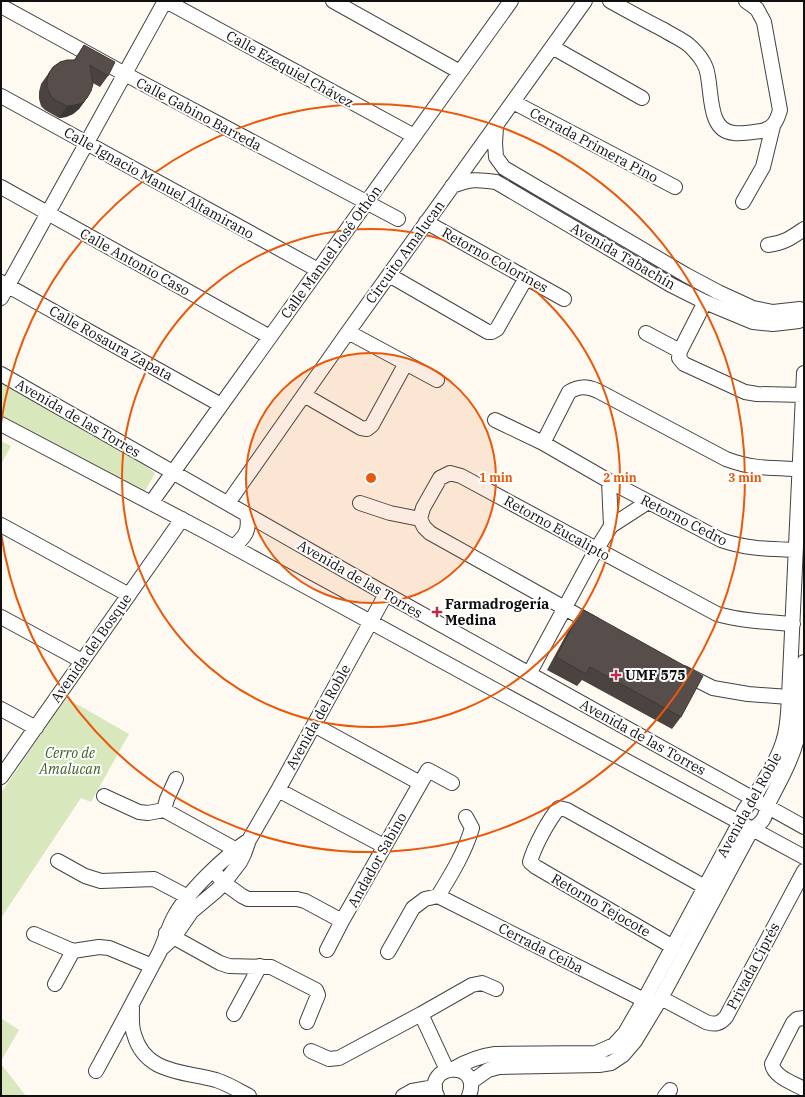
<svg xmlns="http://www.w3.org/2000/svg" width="805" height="1097" font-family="'IBM Plex Serif',serif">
  <rect width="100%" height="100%" fill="#fefaf1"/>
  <!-- green -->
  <path fill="#d9e7bc" d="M1 383 137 456 144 465 155 473 144 493 1 419Z
    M1 441 11 446 1 464Z
    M66 698 129 734 91 802 81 798 1 918V793Z
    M1 1018 19 1030 1 1061Z
    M1 1064 26 1096H1Z"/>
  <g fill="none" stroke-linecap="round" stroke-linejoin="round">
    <defs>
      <path id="minor" d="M166 1 414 136
        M333 1 460 72
        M610 1C628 11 646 21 664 30 673 36 685 40 692 48 698 54 703 60 706 68 713 88 706 131 734 133 742 134 753 132 761 131 773 129 777 121 780 110L764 22 757 9 746 1
        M1 6 125 74 398 219
        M552 47 642 98
        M1 96 318 270
        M513 102 675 187
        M496 127 495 143 496 157 504 168 686 275 718 292 753 308 773 312 800 309
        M452 186C471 179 476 179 496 182L671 285 705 302 753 322 773 324 799 321
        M1 187 270 337
        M743 202 763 167 773 126
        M426 222 564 299
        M768 245C784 243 791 238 804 229
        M389 275 488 332H492L497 329 526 278
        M1 282 221 405
        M1 298 165 1
        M348 332 437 380
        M646 333 680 351 679 358 684 364 745 392 757 394 803 395
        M680 351 705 302
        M1 374 386 594 804 827
        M304 395 361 428 367 429 372 425 406 363
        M495 420 543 443 609 481 721 540C746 549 770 549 796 550
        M1 424 208 533 497 691 804 857
        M543 443 569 392C579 386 586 386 598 391L726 459C752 469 772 468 799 469
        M609 481 611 526
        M151 503 511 1
        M228 503 348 332 585 1
        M360 503 390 513 420 519
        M1 525 129 595
        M233 547C245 537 250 531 247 515
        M1 617 82 661
        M595 625 430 533 424 527 420 519 423 508 440 478 450 473 461 476 717 614C742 621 767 622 793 624
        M683 673 713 688 748 694 789 697
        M529 674 596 550 611 526 648 502
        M1 709 36 728
        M314 725 420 783
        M1 777 182 519
        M278 790 384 846
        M104 796 139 812 148 813 164 810 242 853
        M164 810 167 799 176 779
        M58 861 85 876 101 881 154 879 188 897
        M218 876 224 883 242 896 248 899H297L305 901 342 921
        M438 896 644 1000
        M166 933 220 963 229 966 271 967 316 990 318 995 307 1022
        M34 934 73 951 99 947 109 948 152 966
        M673 947 536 867 530 862C534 847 549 819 559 808L567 810 705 887
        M162 948 174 937 192 911 216 891 224 883 240 862 244 854 249 840 278 790 386 594
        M327 950 342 921 428 770 452 783
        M388 952 413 908 425 899 438 896C451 875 465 852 472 828L466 817
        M55 984 73 951
        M661 998 706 1022C715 1025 720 1024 726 1017L804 871
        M132 1007C132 1016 131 1026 134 1034 145 1074 183 1071 216 1080 228 1084 238 1090 249 1096
        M234 1014 260 966
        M421 1014 447 1070
        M804 1018 797 1019 793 1023 772 1064C774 1077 793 1083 804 1089
        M311 1051 329 1059 339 1058 421 1014 472 985 482 983 496 989
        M453 1069C467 1061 479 1056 495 1054L596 1053 614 1045 625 1033 644 1000 740 822C742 808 753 801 759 789 768 774 778 759 783 742 788 728 788 712 789 697L804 373
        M96 1071C117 1033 137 994 158 955 164 944 167 931 173 919 186 893 225 856 249 840
        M471 1082 488 1070 499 1067 599 1065 611 1063 623 1055 635 1041 661 998 752 829C762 823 766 818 767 806 778 784 791 762 797 739 804 714 803 687 804 662
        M403 1096 412 1091 435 1087
        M437 1096C422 1063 483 1059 469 1096
        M665 1096 670 1090"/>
    </defs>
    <!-- minor casing -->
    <use href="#minor" stroke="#424242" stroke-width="16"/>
    <!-- minor -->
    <use href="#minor" stroke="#fff" stroke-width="14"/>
  </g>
  <!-- wall -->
  <path fill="#4b4340" d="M84 45 108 76 100 87 93 83 87 98 79 109 73 114 66 117 59 118 45 110 41 106 39 99V92L41 84 53 67 74 60Z
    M582 609 681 717 672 729 582 680 577 686 547 670 573 622Z"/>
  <!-- shaded-wall -->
  <path fill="#3d3734" d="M87 98 79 109 73 114 66 117 59 118 67 106Z"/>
  <!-- building -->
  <path fill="#574e4b" stroke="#3d3734" d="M84 45 115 62 108 76 90 65 93 84 91 91 87 98 82 103 75 105 67 106 53 99 50 94 47 87V80L49 73 53 67 60 62 67 60H75Z
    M582 609 703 676 681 717 590 667 586 674 556 657Z"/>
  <!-- distance rings -->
  <circle cx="371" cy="478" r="125" fill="#e8590c" fill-opacity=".12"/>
  <g fill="none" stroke="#e8590c" stroke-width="2">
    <circle cx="371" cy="478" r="125"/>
    <circle cx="371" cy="478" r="249"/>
    <path d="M1 423A374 374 0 1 1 1 533"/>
  </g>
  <!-- markers -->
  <g fill="#b82d48" stroke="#fff" stroke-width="1.5">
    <path d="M435 606h4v4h4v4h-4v4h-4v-4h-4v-4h4z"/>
    <path d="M614 669h4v4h4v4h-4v4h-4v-4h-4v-4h4z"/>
  </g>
  <g text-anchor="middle" stroke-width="4" stroke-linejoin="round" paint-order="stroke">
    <!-- street labels -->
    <g font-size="14" fill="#0f0f0f" stroke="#fff">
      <text transform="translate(290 69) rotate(29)" y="5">Calle Ezequiel Chávez</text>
      <text transform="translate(199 114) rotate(28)" y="5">Calle Gabino Barreda</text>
      <text transform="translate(594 145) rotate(28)" y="5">Cerrada Primera Pino</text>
      <text transform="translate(159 183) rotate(29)" y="5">Calle Ignacio Manuel Altamirano</text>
      <text transform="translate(331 252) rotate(-54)" y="5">Calle Manuel José Othón</text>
      <text transform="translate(405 252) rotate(-54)" y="5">Circuito Amalucan</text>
      <text transform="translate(623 256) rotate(30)" y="5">Avenida Tabachín</text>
      <text transform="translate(495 260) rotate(29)" y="5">Retorno Colorines</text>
      <text transform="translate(135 262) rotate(29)" y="5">Calle Antonio Caso</text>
      <text transform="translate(111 343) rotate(29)" y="5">Calle Rosaura Zapata</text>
      <text transform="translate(78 418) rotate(30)" y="5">Avenida de las Torres</text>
      <text transform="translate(684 520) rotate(27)" y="5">Retorno Cedro</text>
      <text transform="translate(557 528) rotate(29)" y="5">Retorno Eucalipto</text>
      <text transform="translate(360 579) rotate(30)" y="5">Avenida de las Torres</text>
      <text transform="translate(91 648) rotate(-55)" y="5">Avenida del Bosque</text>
      <text transform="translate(318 717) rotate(-61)" y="5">Avenida del Roble</text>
      <text transform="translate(643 737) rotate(29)" y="5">Avenida de las Torres</text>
      <text transform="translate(749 805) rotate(-61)" y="5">Avenida del Roble</text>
      <text transform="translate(377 860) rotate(-61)" y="5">Andador Sabino</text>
      <text transform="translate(601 905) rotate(30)" y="5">Retorno Tejocote</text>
      <text transform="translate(541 948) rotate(27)" y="5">Cerrada Ceiba</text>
      <text transform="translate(753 966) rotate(-62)" y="5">Privada Ciprés</text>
    </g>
    <!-- poi labels -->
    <g font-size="14" font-weight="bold" fill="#0f0f0f" stroke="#fff" text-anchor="start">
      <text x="445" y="609">Farmadrogería<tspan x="445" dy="16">Medina</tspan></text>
      <text x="625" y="680">UMF 575</text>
    </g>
    <!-- park labels -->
    <g font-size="14" font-style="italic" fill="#396322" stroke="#fff">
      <text x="70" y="758">Cerro de<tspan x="70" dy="16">Amalucan</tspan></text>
    </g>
  </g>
  <circle cx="371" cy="478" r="6" fill="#e8590c" stroke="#fff" stroke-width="2"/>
  <g font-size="12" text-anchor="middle" font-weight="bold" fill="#e8590c" stroke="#fff" stroke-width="4" stroke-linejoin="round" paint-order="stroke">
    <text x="496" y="482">1 min</text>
    <text x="620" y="482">2 min</text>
    <text x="745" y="482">3 min</text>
  </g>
  <!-- border -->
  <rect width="805" height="1097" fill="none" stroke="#0f0f0f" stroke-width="4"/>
</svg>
